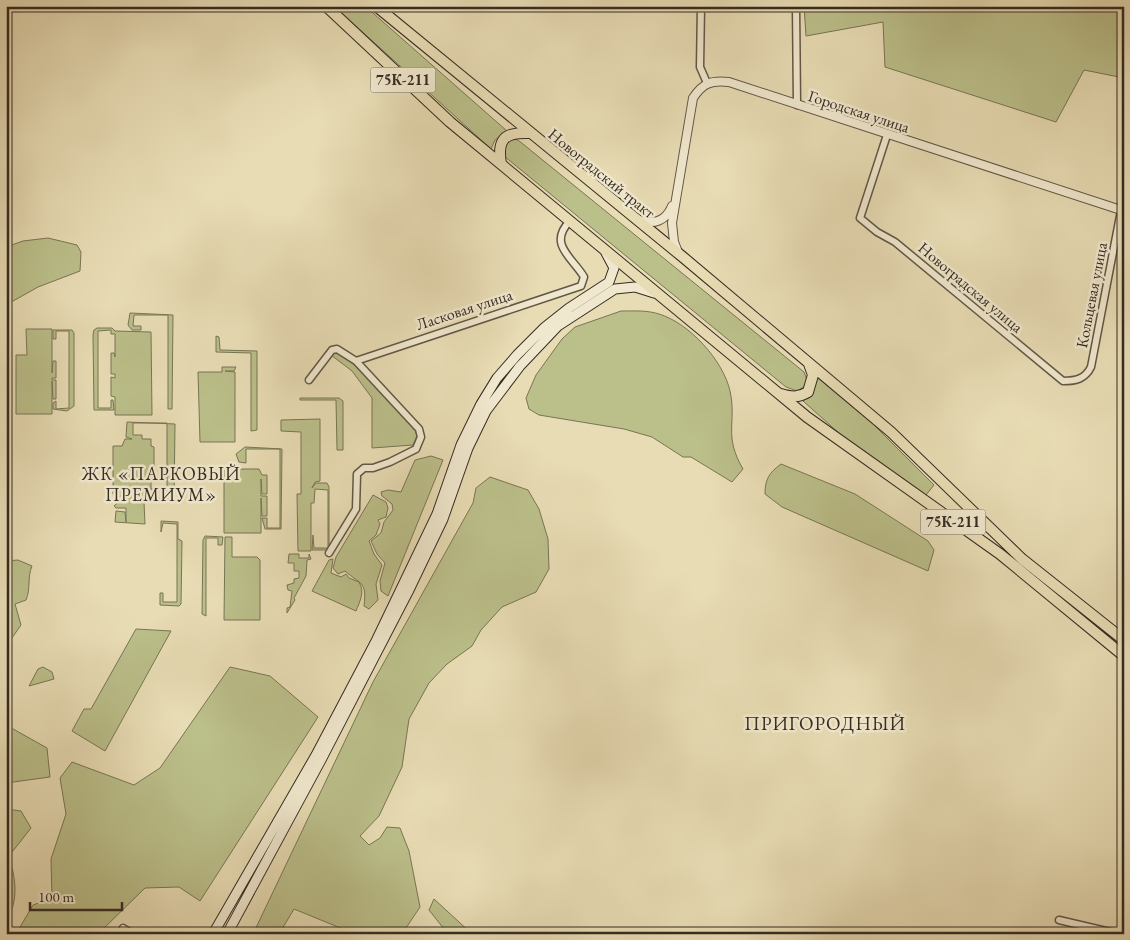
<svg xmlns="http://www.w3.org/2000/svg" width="1130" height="940" font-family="'EB Garamond',serif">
  <rect width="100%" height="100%" fill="#e8dcb4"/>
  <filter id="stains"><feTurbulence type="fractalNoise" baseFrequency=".004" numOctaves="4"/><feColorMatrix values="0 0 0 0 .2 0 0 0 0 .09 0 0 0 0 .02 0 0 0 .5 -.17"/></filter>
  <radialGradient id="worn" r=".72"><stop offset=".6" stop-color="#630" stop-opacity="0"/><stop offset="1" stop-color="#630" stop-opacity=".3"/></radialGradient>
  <!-- green -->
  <path fill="#bbbf8a" stroke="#787556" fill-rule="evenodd" d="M334 6H365L507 131 495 140 491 149Z
    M804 6H1124V78L1084 70 1056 122 885 67 883 22 806 36Z
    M512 139 518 140 804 372 807 380 804 387 797 391 786 387 504 156 503 146Z
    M48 238 77 245 81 252 80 271 38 287 6 305V247L23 241Z
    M621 311C633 311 647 310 659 314 689 323 723 360 730 391 737 423 723 435 743 469L732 482 691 457H683L652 437 624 429 539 415 529 409 526 398 536 375 562 339 575 327Z
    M130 313 173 315 172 409H168V315H134L133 326H141V330H132L128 325Z
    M97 328H112L115 331 151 332 152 415H115V397L111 396V377L115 378V374H111V353H114L115 357V334H111V330L98 331V408H111V400H113L114 410H94L93 335 94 330Z
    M26 329H52V373L53 361H56V378H52V380H56V399H53L52 381V414H16V355H27Z
    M53 330H72L74 333V406L67 411 53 409V403L56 401V409L69 408V331H56V339H53Z
    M216 336 219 337 220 350 257 351V430L251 431V353L216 352Z
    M335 352C354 358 399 412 415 429L417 436 413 445 372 448V398L352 371 331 355Z
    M222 367H236L234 371H225L235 372V442H200L198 372H222Z
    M817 377 873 424 934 485 926 495 840 434 803 401 812 394Z
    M300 398H339L343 401V450H337L336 400H300Z
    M320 419V481L315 482 312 488 316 483H327L329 487V548L327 550H312L313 535 314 548H328V490L315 489 314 503H311V551H298L297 494H301V432L281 431V420Z
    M127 422 175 424 174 500 153 501 152 494H143L149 498 148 502H144L145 524 115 522 116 511 125 512 126 522V508H116L114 506 128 494H123L118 498 113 494V446H122L125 439H132L126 437ZM133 423H167V499L154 498V489H151V466H154V447L151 446V439H142V435H133Z
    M245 447 282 449 281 529H265L262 518H267V528H280V449H246V463L239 462 236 454Z
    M431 456 443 460 388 596 381 591 380 581 385 563 377 554 371 541 381 533 384 522 393 510 392 504 382 496 381 492 388 490 401 492 415 460Z
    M781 464 855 494 928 541 934 550 928 571 782 507 765 494C765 479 769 473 781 464Z
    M224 469H259L262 475H267V494H262L261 479V496H267V516H262L261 498V533H224Z
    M490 477 528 490 539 509 548 539 549 569 536 592 502 607 481 630 472 646 447 664 429 683 409 719 402 767 379 816 360 836 369 845 380 838 387 827 400 828 409 851 420 907 402 934H355L294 909 279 934H253L373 682 473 503 476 488Z
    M373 495 386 502 388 508 386 517 378 520 380 524 376 535 369 541 374 554 382 565 376 584 378 600 369 609 364 606C367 581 361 585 345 571L338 574 333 568 336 557Z
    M161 521 178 522V539L182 541 181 604 179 606 160 605V593H163V602H177V524L163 523 161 532Z
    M205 536 223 537 222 545H218V538H206V616L202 614 203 540Z
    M225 537H232V557H257L260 560V620H224Z
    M289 554H299V558H309V554L311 559 307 560 306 576 294 598 295 600 287 613V608L290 607 292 591 288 590 287 585 294 583V579L299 578V571H294V563H288Z
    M333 559 331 573 341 577 346 574 349 578 359 582C365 592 360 601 356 611L312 591 329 560Z
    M18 560 32 566C27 578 31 588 26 600L15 604 21 625 7 645 6 561Z
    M136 629 171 631 105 751 72 731 84 709H91Z
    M43 667 52 672 54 679 29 686 38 669Z
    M230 667 270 676 318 717 200 901 179 887 145 888 98 934H16L33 905 52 898 51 859 66 814 60 778 72 762 134 785 160 768Z
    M6 725 47 748 50 777 6 783Z
    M6 809 21 811 31 828 9 856C16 880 19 900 6 922Z
    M434 899 472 934H448L429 910Z"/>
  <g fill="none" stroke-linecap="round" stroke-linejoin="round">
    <defs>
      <path id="minor" d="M701 6 700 67 707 83
        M796 6 797 105
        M887 135 860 218 877 232 895 242 1063 381C1076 381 1085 379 1091 367L1124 195
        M356 361 581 286 584 277C573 258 547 244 570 221
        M309 380 332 350 337 349 356 361 419 429 421 437 416 449 390 462 373 468H364L357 474 356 509 329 553
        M1059 920 1119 934
        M123 928 133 934"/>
      <path id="tertiary" d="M639 220C654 225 666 221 672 206
        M678 252 674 242 672 223 693 98C703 83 711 80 729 82L1124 211"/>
      <path id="secondary" d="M213 934 316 755 377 639 437 514 461 445 481 404 497 378 517 355 545 327 569 308 609 282 614 268 606 253
        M227 934 321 760 408 592 443 519 468 448 486 411 520 366 558 326 615 289 635 287 654 293"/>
      <path id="primary" d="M326 6 450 122 807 417 1000 554 1124 656
        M376 6 684 258 891 432 1022 559 1124 640
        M501 164C497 140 504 132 528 133
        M781 394C791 397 798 398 808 392L813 375 809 364"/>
    </defs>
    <!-- minor casing -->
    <use href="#minor" stroke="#625746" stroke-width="9"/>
    <!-- tertiary casing -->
    <use href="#tertiary" stroke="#625746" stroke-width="10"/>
    <!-- secondary casing -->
    <use href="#secondary" stroke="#352b22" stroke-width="11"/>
    <!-- primary casing -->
    <use href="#primary" stroke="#352b22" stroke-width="12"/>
    <!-- minor -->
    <use href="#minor" stroke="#f0e8ce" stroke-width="6"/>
    <!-- tertiary -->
    <use href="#tertiary" stroke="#f0e8ce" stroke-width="8"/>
    <!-- secondary -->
    <use href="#secondary" stroke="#f0e8ce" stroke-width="9"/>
    <!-- primary -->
    <use href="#primary" stroke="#e8dcb4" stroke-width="10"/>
  </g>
  <g text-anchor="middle" stroke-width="5" stroke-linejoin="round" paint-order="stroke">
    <!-- shield labels -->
    <g fill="#f0e8ce" stroke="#6d6456" stroke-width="1">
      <rect x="370.5" y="67.5" width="65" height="25" rx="4"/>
      <rect x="920.5" y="509.5" width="65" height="25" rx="4"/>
    </g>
    <g font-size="15" font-weight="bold" fill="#352b22">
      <text x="403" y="85">75К-211</text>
      <text x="953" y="527">75К-211</text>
    </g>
    <!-- street labels -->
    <g font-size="16" fill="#352b22" stroke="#f0e8ce">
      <text transform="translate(859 111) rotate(18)" y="6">Городская улица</text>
      <text transform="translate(602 173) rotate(39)" y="6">Новоградский тракт</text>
      <text transform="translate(971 287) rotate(40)" y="6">Новоградская улица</text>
      <text transform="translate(1091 295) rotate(-79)" y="6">Кольцевая улица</text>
      <text transform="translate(464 309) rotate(-18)" y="6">Ласковая улица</text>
    </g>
    <!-- neighbourhood labels -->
    <g font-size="18" letter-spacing="1" fill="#352b22" stroke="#f0e8ce">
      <text x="161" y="480">ЖК «ПАРКОВЫЙ<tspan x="161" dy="21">ПРЕМИУМ»</tspan></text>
    </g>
    <!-- quarter labels -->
    <g font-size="19" letter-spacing="1" fill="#352b22" stroke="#f0e8ce">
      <text x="825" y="730">ПРИГОРОДНЫЙ</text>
    </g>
  </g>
  <!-- margin -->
  <rect width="1130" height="940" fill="none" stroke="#e8dcb4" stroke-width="25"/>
  <rect x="8" y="8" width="1115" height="925" fill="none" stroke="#352b22" stroke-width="2.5"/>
  <rect x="12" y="12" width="1105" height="915" fill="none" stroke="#352b22"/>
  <!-- scale -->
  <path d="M30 902v8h92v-8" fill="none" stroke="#352b22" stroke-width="2.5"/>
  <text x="38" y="902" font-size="15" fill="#352b22" stroke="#f0e8ce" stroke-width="4" paint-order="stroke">100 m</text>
  <rect width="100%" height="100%" filter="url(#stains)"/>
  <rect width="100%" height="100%" fill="url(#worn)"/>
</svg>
